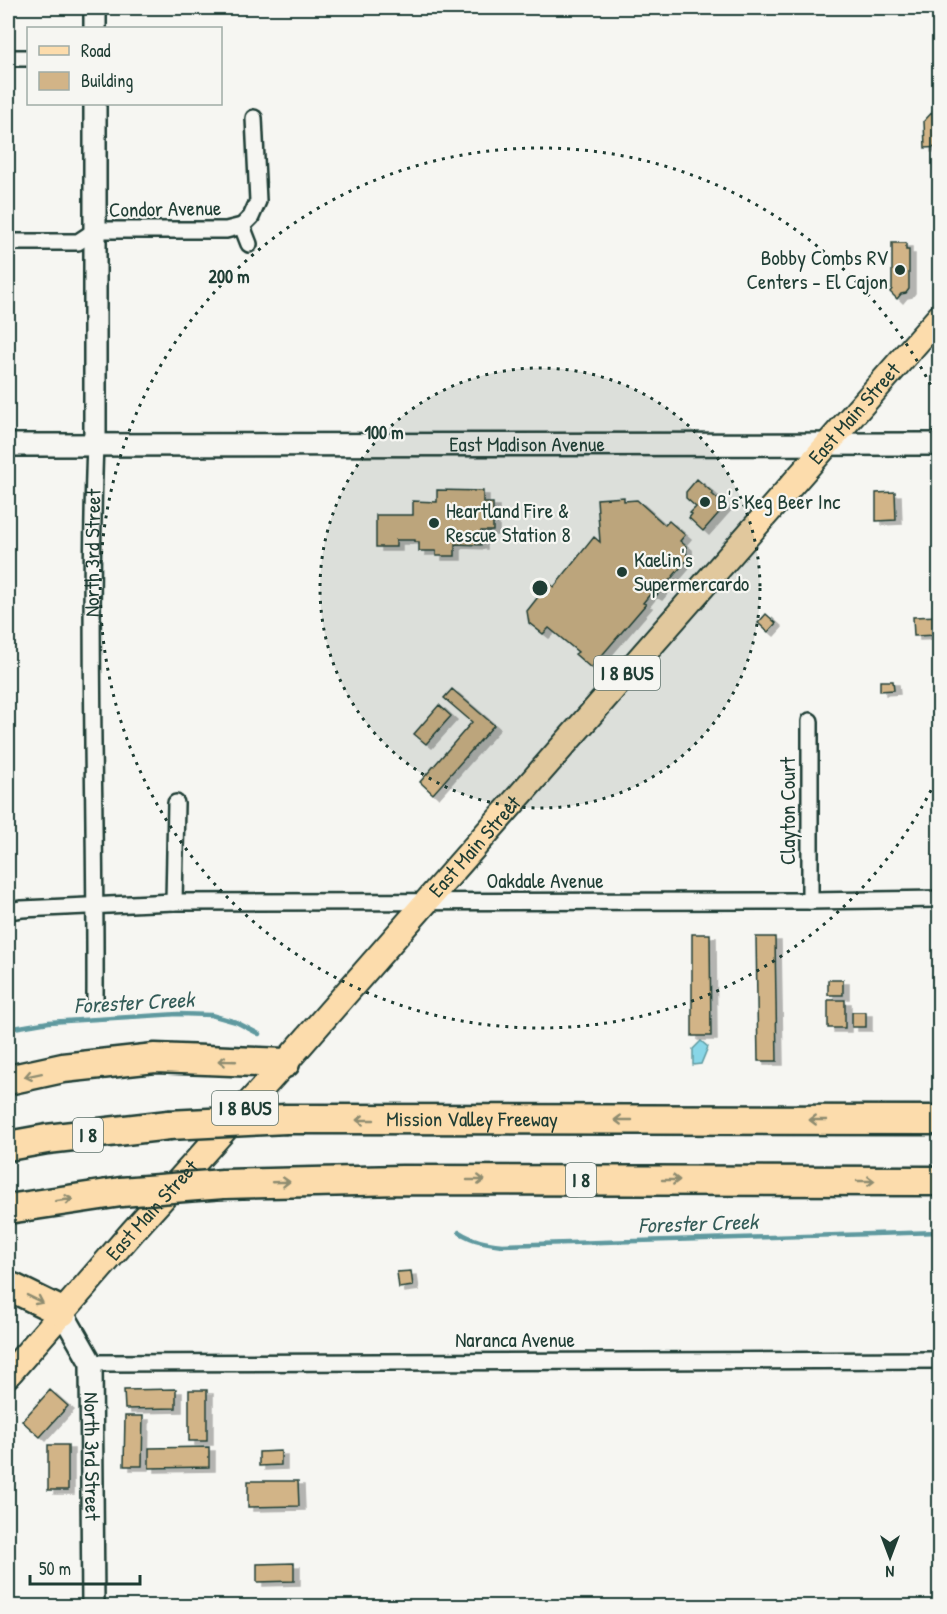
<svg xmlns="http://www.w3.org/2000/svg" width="947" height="1614" font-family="'Patrick Hand',sans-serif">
  <defs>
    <filter id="shadow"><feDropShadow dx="6" dy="4" stdDeviation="0" flood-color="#0004"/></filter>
  </defs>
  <rect width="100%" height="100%" fill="#f6f6f2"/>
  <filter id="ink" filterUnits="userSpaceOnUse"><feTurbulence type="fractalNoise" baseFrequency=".0167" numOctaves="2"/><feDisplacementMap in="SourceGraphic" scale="12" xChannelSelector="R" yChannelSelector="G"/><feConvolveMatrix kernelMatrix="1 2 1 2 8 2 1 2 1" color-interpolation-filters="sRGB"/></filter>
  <g filter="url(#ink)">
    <!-- water -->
    <path fill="#88d6e7" stroke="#5e999f" stroke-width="1.5" d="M701 1041 708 1047 701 1064 693 1065V1049Z"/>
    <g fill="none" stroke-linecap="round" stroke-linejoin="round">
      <!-- stream -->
      <path stroke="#5e999f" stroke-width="4.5" d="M8 1029 49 1022 178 1014 211 1015 236 1022 259 1034
        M459 1232C473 1241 486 1243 502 1245L940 1232"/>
    </g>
    <!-- building -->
    <path fill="#d2b487" stroke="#1f3d34" stroke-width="1.5" filter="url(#shadow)" d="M940 104V147L925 148 924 121Z
      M892 243H906V250H909V289L906 293 901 294 897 299 890 292 892 289Z
      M697 479 713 493 712 494 725 506 703 531 689 518 692 514 690 513 696 507 686 498V492Z
      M437 490 483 491V503H493V531H481V545L455 544V556H436V551H419V542H415V540H396V547H376V515H413V501L437 502Z
      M895 492 896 520 876 521V493Z
      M624 497V501L637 500 665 525 669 521 685 535 680 541 686 546 687 560 656 596 651 593 643 603 646 604 591 668 575 654 578 652 549 628 543 634 529 623 527 611 549 583 554 587 594 537 600 542 597 499Z
      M766 614 776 623 768 632 758 623Z
      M940 616V635L914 636 913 617Z
      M880 681H893L894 690 880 691Z
      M452 689 494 725 433 794 420 782 472 722 444 698Z
      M439 705 451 716 426 744 414 734Z
      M692 934H710L711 1036H692Z
      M756 937H775L777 1061H758Z
      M828 980H843V995H828Z
      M828 1000H845V1028H828Z
      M852 1012H866V1027H852Z
      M411 1271 413 1286 399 1288 397 1272Z
      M176 1389V1408L125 1409 124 1390Z
      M50 1390 68 1406 40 1437 22 1421Z
      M189 1390H207V1441H189Z
      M125 1416H143L142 1466H124Z
      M48 1445H68V1490H48Z
      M209 1447V1467L149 1468V1448Z
      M281 1451V1465L259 1466V1452Z
      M248 1481H298L299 1506 248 1507Z
      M294 1563V1581L257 1582V1564Z"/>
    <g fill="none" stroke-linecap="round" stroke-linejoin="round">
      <defs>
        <g id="street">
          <path d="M8 58H28"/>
          <path d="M242 226 249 244"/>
          <path d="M8 242H78L96 230H226L242 226 251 217 258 201 254 118"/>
          <path d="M810 901V721"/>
          <path d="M174 902 176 803"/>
          <path d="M8 911 22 909 174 902 810 901 940 899"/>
          <path id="s1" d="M95 1001C96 815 88 629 95 444"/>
          <path d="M91 1363 940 1360"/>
        </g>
        <g id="secondary">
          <path d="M95 8V28"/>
          <path d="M95 444V104"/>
          <path id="s2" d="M8 445 940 444"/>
          <path id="s3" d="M62 1312 91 1363 93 1606"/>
        </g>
        <g id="primary">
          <path id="s4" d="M8 1375 133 1231 285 1063 940 316"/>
        </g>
        <g id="highway">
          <path d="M8 1080 63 1068 155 1058 285 1063"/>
          <path id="s5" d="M286 1119 940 1120"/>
          <path d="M8 1146 47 1139 169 1125"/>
          <path d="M223 1184 402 1180 940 1181"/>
          <path d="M8 1209 121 1192"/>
          <path d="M8 1288H13L62 1312"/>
        </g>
      </defs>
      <!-- street casing -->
      <use href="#street" stroke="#1f3d34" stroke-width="20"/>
      <!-- secondary casing -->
      <use href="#secondary" stroke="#1f3d34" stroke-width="26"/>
      <!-- primary casing -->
      <use href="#primary" stroke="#1f3d34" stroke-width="28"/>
      <!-- highway casing -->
      <use href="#highway" stroke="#1f3d34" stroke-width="33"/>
      <!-- street -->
      <use href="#street" stroke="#f6f6f2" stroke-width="15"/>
      <!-- secondary -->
      <use href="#secondary" stroke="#f6f6f2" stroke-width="21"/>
      <!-- primary -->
      <use href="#primary" stroke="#fcdcac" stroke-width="24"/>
      <!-- highway -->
      <use href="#highway" stroke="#fcdcac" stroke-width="28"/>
      <defs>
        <path id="highway-bridge" d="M169 1125 286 1119
          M121 1192 223 1184"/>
      </defs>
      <!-- highway-bridge casing -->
      <use href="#highway-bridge" stroke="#1f3d34" stroke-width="33" stroke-linecap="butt"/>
      <!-- highway-bridge -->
      <use href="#highway-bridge" stroke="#fcdcac" stroke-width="28"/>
    </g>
    <!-- one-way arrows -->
    <defs><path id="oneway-shaft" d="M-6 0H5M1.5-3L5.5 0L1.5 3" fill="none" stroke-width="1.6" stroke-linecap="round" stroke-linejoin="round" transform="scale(1.5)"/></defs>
    <g stroke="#8e8c70">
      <use href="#oneway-shaft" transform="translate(227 1061) rotate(-178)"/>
      <use href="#oneway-shaft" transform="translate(33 1075) rotate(168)"/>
      <use href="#oneway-shaft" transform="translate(365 1120) rotate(-180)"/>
      <use href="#oneway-shaft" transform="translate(623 1120) rotate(-180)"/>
      <use href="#oneway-shaft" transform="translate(818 1120) rotate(-180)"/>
      <use href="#oneway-shaft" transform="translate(476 1180)"/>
      <use href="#oneway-shaft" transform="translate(671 1180)"/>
      <use href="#oneway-shaft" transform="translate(866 1181)"/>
      <use href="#oneway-shaft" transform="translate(281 1182) rotate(-2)"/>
      <use href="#oneway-shaft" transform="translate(64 1200) rotate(-8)"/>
      <use href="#oneway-shaft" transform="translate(35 1299) rotate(26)"/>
    </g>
  </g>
  <!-- distance rings -->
  <circle cx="540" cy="588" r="220" fill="#1f3d34" fill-opacity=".12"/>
  <g fill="none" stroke="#1f3d34" stroke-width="3" stroke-dasharray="3 6">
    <circle cx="540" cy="588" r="220"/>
    <path d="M939 774A440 440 0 1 1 939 402"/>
  </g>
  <!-- markers -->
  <g fill="#1f3d34" stroke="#f6f6f2" stroke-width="2">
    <circle cx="900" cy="270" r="6"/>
    <circle cx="705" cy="502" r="6"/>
    <circle cx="434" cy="523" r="6"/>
    <circle cx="622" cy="572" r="6"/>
  </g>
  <g text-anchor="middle" stroke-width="4.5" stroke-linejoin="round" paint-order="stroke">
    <!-- shield labels -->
    <g fill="#f6f6f2" stroke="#60746d" stroke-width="1.5">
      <rect x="594" y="656" width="66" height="34" rx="4.5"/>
      <rect x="212" y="1091" width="66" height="34" rx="4.5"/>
      <rect x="73" y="1118" width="30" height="34" rx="4.5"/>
      <rect x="566" y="1163" width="30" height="34" rx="4.5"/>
    </g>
    <g font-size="20" font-weight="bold" fill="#1f3d34">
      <text x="627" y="680">I 8 BUS</text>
      <text x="245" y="1115">I 8 BUS</text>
      <text x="88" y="1142">I 8</text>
      <text x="581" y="1187">I 8</text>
    </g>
    <!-- street labels -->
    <g font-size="21" fill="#1f3d34" stroke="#f6f6f2">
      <text transform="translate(165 209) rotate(-1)" y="7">Condor Avenue</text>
      <text dy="7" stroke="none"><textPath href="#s4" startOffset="1281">East Main Street</textPath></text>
      <text dy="7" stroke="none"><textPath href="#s2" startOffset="519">East Madison Avenue</textPath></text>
      <text dy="7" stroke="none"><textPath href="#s1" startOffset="448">North 3rd Street</textPath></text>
      <text transform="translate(788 811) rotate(-90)" y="7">Clayton Court</text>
      <text dy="7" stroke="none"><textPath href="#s4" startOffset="705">East Main Street</textPath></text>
      <text x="545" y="888">Oakdale Avenue</text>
      <text dy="7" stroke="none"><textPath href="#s5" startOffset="186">Mission Valley Freeway</textPath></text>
      <text dy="7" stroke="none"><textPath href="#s4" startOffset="219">East Main Street</textPath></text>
      <text x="515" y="1347">Naranca Avenue</text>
      <text dy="7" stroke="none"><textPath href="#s3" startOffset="152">North 3rd Street</textPath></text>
    </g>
    <!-- poi labels -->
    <g font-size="21" fill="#1f3d34" stroke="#f6f6f2" text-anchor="start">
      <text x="888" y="265" text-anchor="end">Bobby Combs RV<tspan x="888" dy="24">Centers - El Cajon</tspan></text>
      <text x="717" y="509">B's Keg Beer Inc</text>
      <text x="446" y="518">Heartland Fire &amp;<tspan x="446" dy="24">Rescue Station 8</tspan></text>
      <text x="634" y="567">Kaelin's<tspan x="634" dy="24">Supermercardo</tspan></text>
    </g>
    <!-- water labels -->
    <g font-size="22" font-style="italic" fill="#345c58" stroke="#f6f6f2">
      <text transform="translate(134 1002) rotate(-3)" y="8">Forester Creek</text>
      <text transform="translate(698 1223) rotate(-2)" y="8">Forester Creek</text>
    </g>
  </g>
  <circle cx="540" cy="588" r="9" fill="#1f3d34" stroke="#f6f6f2" stroke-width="3"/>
  <g font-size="18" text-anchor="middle" font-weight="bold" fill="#1f3d34" stroke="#f6f6f2" stroke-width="4.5" stroke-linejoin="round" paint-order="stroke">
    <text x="229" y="283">200 m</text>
    <text x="384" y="439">100 m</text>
  </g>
  <!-- margin -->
  <rect width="947" height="1614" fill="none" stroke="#f6f6f2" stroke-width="30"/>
  <rect x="15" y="15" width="917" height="1584" fill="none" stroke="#1f3d34" stroke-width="2" filter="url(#ink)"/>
  <!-- legend -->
  <rect x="27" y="27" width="195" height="78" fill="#f6f6f2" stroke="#a0aca6" stroke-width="1.5"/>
  <rect x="39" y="46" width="30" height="9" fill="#fcdcac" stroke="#a0aca6" stroke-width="1.5"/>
  <text x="81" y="57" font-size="18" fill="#1f3d34">Road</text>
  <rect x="39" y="72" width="30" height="18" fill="#d2b487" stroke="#a0aca6" stroke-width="1.5"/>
  <text x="81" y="87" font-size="18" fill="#1f3d34">Building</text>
  <!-- north arrow -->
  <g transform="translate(890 1557) rotate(180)" stroke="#f6f6f2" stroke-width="4.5" paint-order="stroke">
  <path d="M0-4.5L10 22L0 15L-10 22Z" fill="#1f3d34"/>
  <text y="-9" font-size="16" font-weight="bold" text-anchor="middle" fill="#1f3d34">N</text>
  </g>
  <!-- scale -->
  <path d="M30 1575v9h110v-9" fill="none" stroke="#1f3d34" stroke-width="3"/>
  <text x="39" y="1575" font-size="18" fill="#1f3d34" stroke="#f6f6f2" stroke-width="4.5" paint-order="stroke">50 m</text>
</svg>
